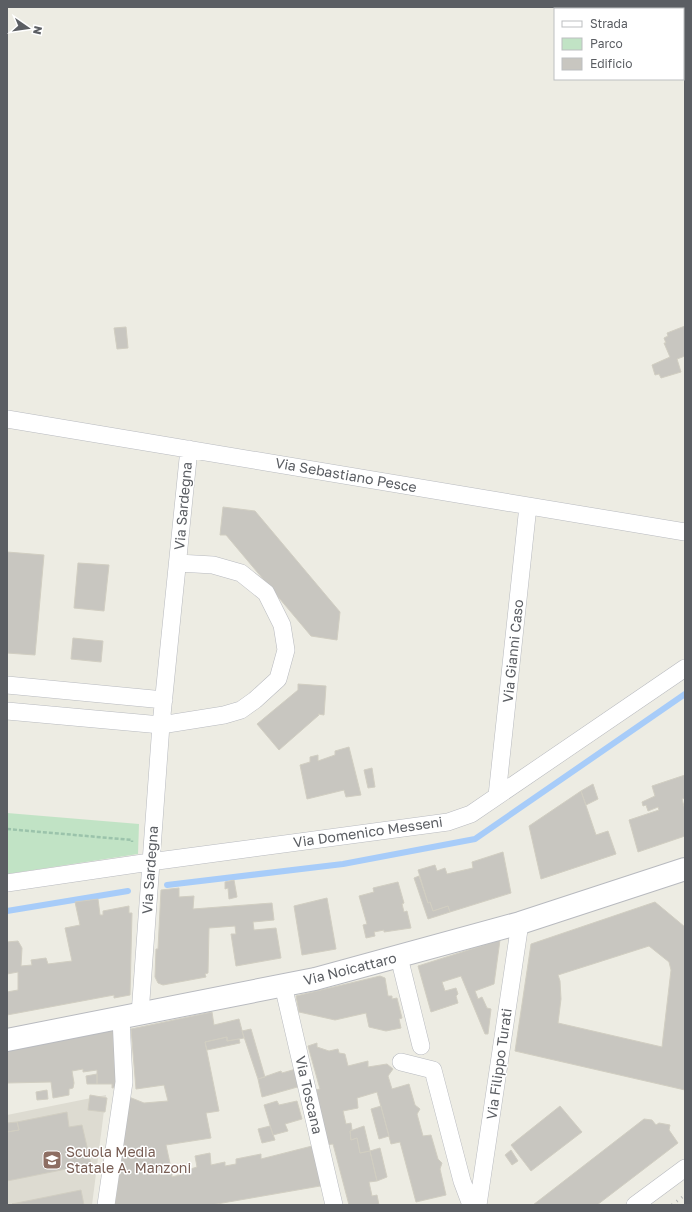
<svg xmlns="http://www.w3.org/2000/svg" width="692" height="1212" font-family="'Golos Text',sans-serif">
  <rect width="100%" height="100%" fill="#edece3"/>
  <!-- education -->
  <path fill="#dddbd1" d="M106 1095 92 1205H7V1115Z"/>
  <!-- green -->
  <path fill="#c1e3c5" d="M7 813 139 824 138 854 7 874Z"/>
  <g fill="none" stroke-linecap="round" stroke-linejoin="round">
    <!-- stream -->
    <path stroke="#a7ccf9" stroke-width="6" d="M167 885 343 864 475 839 685 694
      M7 911 128 891"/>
  </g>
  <!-- building -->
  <path fill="#c8c6c0" stroke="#d1cec2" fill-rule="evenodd" d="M685 326V356L677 359 681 372 661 378 659 374 655 375 652 365 670 357 664 343H666L664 338 668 336 667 333Z
    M126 327 128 348 117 349 114 328Z
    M223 507 255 511 340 612 337 640 311 636 226 535H220Z
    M7 552 44 555 35 655 7 653Z
    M78 563 109 565 104 611 74 608Z
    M73 638 103 641 101 662 71 659Z
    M298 684 326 686 324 715 318 714 319 715 279 750 257 724 298 690Z
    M349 747 361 795 346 797 344 790 307 799 300 765 310 762V757L318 755V761L335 755V751Z
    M372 768 375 787 368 788 364 770Z
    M685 775V798L682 799 685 810V836L638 852 629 820 659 810 658 807 648 811 646 805 643 806 642 802 655 796 652 786Z
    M593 784 598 799 586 805 581 791Z
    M581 791 596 835 608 831 616 854 541 879 529 826Z
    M503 852 511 893 450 912 448 906 433 911 430 902 428 903 418 870 435 865 437 871 445 868 447 874 473 868 472 862Z
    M419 876 428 903 430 902 433 911 448 906 450 912 428 919 414 878Z
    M234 880 237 897 229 899 228 888 225 889V882Z
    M398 882 404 903 402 904 404 912 407 911 411 928 384 932V930L374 932 375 936 366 938 363 925 367 924 359 896 374 892 373 888Z
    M179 888V897L194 896 193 909 272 903 274 920 253 922 254 930 276 928 281 958 236 966 231 934H236L235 926 209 928 208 973 205 974 206 977 163 985 158 983 155 977 156 949H158L161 890Z
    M327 898 336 949 302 955 294 906Z
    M98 899 100 915H103V911L129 906V913H132L130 995 114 998V995L7 1015V992L18 990V972L7 974V942L18 941 22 948 21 966 32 965 31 960 46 958 48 964 72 961 65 928 80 925 75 902Z
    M655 902 685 927V1090L515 1051 531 944ZM649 946 669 962 671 970 662 1047 558 1023 561 999 560 981 558 975Z
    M500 940 494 984 475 991 478 999 482 997 487 1008 491 1009 488 1034H485L461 976 442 982 445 991 456 988 458 994 456 996 458 1003 431 1012 418 966Z
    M380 976 385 978 388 996H392V999L397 998 402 1018 399 1019 401 1028 386 1031 369 1027 366 1013 335 1020 299 1012 296 996Z
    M212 1012 214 1025 239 1019 244 1038 227 1041V1037L205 1042 219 1111 206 1113 211 1138 166 1145 171 1168 155 1171 157 1175 172 1173V1177L186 1173 184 1171 197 1167 195 1156 210 1153 211 1165 225 1162V1166L236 1164V1159L261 1154V1159L316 1145 326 1185 211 1205H115L129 1097 144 1103 168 1101 164 1085 136 1089 131 1029Z
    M251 1029 265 1077 258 1079 242 1031Z
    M117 1030 120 1087 112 1088V1084H97V1070L83 1072V1069L72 1071 74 1083 73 1088 69 1089V1095L53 1098 51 1082 7 1083V1046Z
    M227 1037V1041L239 1039 240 1043 207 1050 205 1042Z
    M317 1043V1047L329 1051 338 1049 339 1053 345 1054 348 1066 368 1061V1067L387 1064 393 1069 388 1076 392 1089 409 1084 415 1105 420 1109 417 1114 423 1136 431 1135 438 1159 442 1163 440 1169 446 1195 416 1202 400 1142 391 1144 377 1092 357 1098 358 1108 343 1111 346 1124 351 1123 352 1130 350 1131 351 1140 357 1138 360 1153 370 1151 377 1181 369 1182 372 1196 377 1195 379 1205H349L333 1144 325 1145 312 1091 320 1089 308 1046Z
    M296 1069 301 1086 262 1097 258 1079 281 1071 282 1073Z
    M97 1074V1084H87L86 1076Z
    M47 1090 48 1099 37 1100 36 1092Z
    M90 1095 107 1098 105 1112 88 1110Z
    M277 1101 279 1105 297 1101 302 1119 285 1124 288 1131 273 1135 264 1105Z
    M381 1106 389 1136 379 1139 371 1109Z
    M560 1106 582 1132 531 1171 511 1145Z
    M67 1112 69 1127 82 1125 91 1164 7 1181V1132L19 1130 17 1122Z
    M644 1119 652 1120 656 1125 659 1123 670 1125 669 1130 678 1143 597 1205H533Z
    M17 1122 19 1130 7 1132V1123Z
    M270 1126 275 1140 262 1143 258 1129Z
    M364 1126 370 1151 360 1153 357 1138 351 1140 350 1131Z
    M380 1148 387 1177 377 1181 370 1151Z
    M511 1150 518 1161 512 1165 505 1155Z
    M81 1190 84 1205 12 1204Z"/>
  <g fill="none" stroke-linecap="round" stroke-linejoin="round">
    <defs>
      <path id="minor" d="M7 419 685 532
        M7 685 164 700
        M7 711 161 725 224 715 241 710 255 700 278 679 286 650 282 625 266 593 241 573 213 565 178 563
        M497 796 528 506
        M7 883 150 862 448 822 471 814 685 668
        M399 957 421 1046
        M283 985 334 1205
        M140 1014 161 725 189 449
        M401 1062 433 1070 462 1181 471 1205
        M106 1205 124 1082 121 1018
        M478 1205 520 923
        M635 1205 685 1168"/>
      <path id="tertiary" d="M7 1040 315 979 520 923 685 869"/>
    </defs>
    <!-- minor casing -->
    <use href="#minor" stroke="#b8babf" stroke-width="18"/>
    <!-- tertiary casing -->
    <use href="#tertiary" stroke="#b8babf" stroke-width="24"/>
    <!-- path -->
    <path stroke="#9bc3ab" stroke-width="2.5" stroke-dasharray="4 2" stroke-linecap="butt" d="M7 829 132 840V842"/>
    <!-- minor -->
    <use href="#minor" stroke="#fff" stroke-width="17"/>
    <!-- tertiary -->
    <use href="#tertiary" stroke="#fff" stroke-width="22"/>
    <!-- rail -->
    <path stroke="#b4b5b5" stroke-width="3" stroke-dasharray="1 5" stroke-linecap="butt" d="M672 1205 685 1195"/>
  </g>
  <!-- icons -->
  <defs>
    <symbol id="school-square" viewBox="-11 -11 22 22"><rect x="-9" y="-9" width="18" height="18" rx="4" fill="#8d6e63" stroke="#fff"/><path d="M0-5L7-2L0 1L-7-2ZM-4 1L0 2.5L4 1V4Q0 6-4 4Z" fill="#fff"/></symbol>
  </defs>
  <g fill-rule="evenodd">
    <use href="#school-square" x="41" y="1149" width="22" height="22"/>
  </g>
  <g text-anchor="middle" stroke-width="3" stroke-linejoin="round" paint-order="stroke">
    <!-- street labels -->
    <g font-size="14" fill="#5b5e63" stroke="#fff">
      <text transform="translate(346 475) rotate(10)" y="5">Via Sebastiano Pesce</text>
      <text transform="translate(183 506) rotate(-85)" y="5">Via Sardegna</text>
      <text transform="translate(513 651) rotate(-84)" y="5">Via Gianni Caso</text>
      <text transform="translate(368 832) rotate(-8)" y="5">Via Domenico Messeni</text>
      <text transform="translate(150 870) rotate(-86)" y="5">Via Sardegna</text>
      <text transform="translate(350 969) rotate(-14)" y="5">Via Noicattaro</text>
      <text transform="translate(499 1064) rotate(-82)" y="5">Via Filippo Turati</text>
      <text transform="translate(309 1095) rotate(77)" y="5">Via Toscana</text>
    </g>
    <!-- education labels -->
    <g font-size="14" fill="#785e54" stroke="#fff" text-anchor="start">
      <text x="66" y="1157">Scuola Media<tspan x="66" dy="16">Statale A. Manzoni</tspan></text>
    </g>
  </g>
  <!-- border -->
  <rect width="692" height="1212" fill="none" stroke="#5b5e63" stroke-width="16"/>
  <!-- legend -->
  <rect x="554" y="8" width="130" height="72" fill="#ffffff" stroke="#bdbfc1"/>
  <rect x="562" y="21" width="20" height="6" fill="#ffffff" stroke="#bdbfc1"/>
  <text x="590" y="28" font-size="12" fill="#5b5e63">Strada</text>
  <rect x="562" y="38" width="20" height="12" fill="#c1e3c5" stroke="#bdbfc1"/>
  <text x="590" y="48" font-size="12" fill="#5b5e63">Parco</text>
  <rect x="562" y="58" width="20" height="12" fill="#c8c6c0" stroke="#bdbfc1"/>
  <text x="590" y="68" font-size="12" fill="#5b5e63">Edificio</text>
  <!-- north arrow -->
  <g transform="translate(28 28) rotate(103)" stroke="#ffffff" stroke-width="3" paint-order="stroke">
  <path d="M0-3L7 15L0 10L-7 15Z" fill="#5b5e63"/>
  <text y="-6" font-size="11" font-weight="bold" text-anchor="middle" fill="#5b5e63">N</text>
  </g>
</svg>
